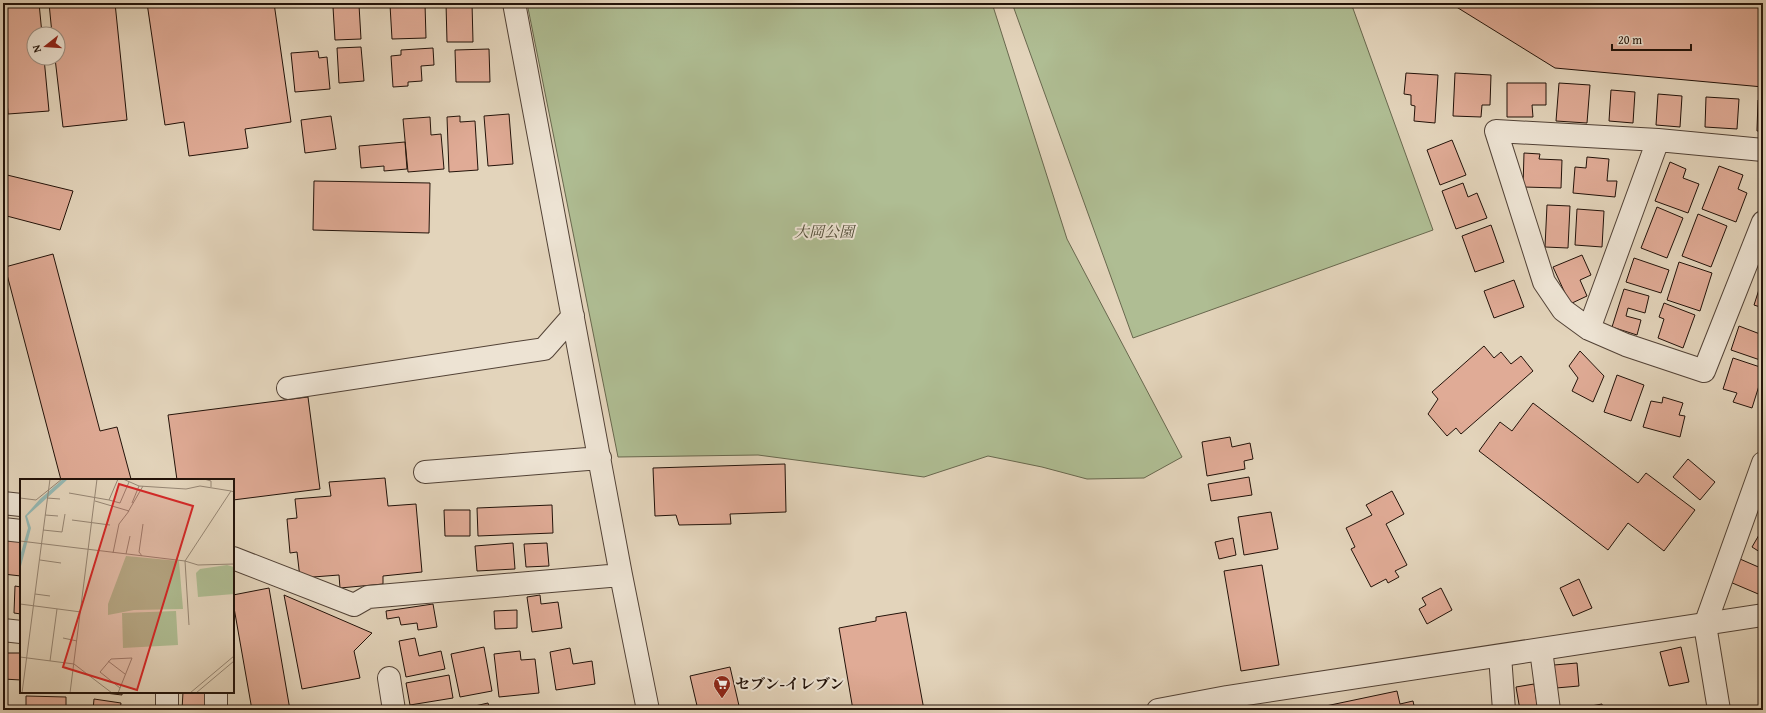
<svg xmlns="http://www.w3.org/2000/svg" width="1766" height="713" font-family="'Gentium Book Plus','Noto Serif JP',serif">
  <rect width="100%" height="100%" fill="#e3d4bb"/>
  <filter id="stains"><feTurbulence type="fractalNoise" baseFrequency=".005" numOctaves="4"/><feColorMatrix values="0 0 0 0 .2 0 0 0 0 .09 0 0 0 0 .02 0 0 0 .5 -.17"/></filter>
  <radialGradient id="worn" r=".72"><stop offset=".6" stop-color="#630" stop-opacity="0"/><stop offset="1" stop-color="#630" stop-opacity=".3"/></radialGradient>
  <!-- park -->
  <path fill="#afbd93" stroke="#68684e" d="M527 3H992L1067 239 1182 457 1144 478 1087 479 1042 467 988 456 924 477 758 455 618 457Z
    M1012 3H1351L1433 230 1133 338Z"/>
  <!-- building -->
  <path fill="#e0ab96" stroke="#221209" d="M3 3H39L42 34H34V58H44L49 111 8 114 3 47Z
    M49 3H115L127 120 63 127 55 58H58V34H52Z
    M147 3H274L291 122 245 129 248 148 189 156 184 122 165 125Z
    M446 3H472L473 42H447Z
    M1450 3H1763V87L1555 68Z
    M425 4 426 38 392 39 390 5Z
    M359 5 361 39 335 40 333 7Z
    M361 47 364 81 339 83 337 48Z
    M433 48 434 65 421 66 422 81 408 82V86L393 87 391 56 401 55V50Z
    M489 49 490 82H456L455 50Z
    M318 51 319 58 327 57 330 89 295 92 291 53Z
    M1406 73 1438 75 1435 123 1414 121 1415 106 1411 105V95L1404 94Z
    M1455 73 1491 75 1490 105H1482L1481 117 1453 116Z
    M1507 83H1546V105H1532L1533 117H1507Z
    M1559 83 1590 85 1587 123 1556 121Z
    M1611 90 1635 92 1633 123 1609 121Z
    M1658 94 1682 96 1680 127 1656 125Z
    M1706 97 1739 99 1737 129 1705 127Z
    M1758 100H1763V131H1757Z
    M509 114 513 164 488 166 484 116Z
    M331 116 336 149 305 153 301 120Z
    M460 116V122L475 121 478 170 449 172 447 117Z
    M430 117 431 135 441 134 444 169 408 172 403 119Z
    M1452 140 1466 175 1440 185 1427 150Z
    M405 142 407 169 384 171V166L361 168 359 146Z
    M1524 153 1540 154 1539 159 1562 160 1561 188 1523 187Z
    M1587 157 1609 159 1607 181H1617L1615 197 1573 193 1575 167 1586 168Z
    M1670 162 1686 169 1683 178 1699 184 1688 213 1655 201Z
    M1719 166 1743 175 1738 189 1747 193 1736 222 1702 209Z
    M3 174 73 191 60 230 3 215Z
    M314 181 430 183 429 233 313 230Z
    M1463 183 1468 197 1477 193 1487 218 1456 229 1442 191Z
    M1547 205 1570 206 1568 248 1545 247Z
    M1657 207 1683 218 1667 258 1641 248Z
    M1577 209 1604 211 1602 247 1575 245Z
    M1698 214 1727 226 1711 267 1682 256Z
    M1491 225 1504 262 1475 272 1462 236Z
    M53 254 100 431 117 427 131 479 61 480 5 267Z
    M1582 255 1591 275 1580 280 1587 296 1570 304 1553 267Z
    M1634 258 1669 270 1661 293 1626 282Z
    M1679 262 1712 273 1700 311 1667 300Z
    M1763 277V308L1754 305Z
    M1514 280 1524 307 1494 318 1484 291Z
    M1624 289 1649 296 1645 313 1628 308 1626 316 1641 320 1637 335 1612 327Z
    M1664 303 1695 315 1683 348 1658 338 1664 319 1659 317Z
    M1763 325V361L1731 350 1739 326 1760 334Z
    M1484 346 1494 358 1501 352 1511 364 1521 356 1533 371 1461 434 1456 428 1447 436 1428 414 1438 399 1432 392Z
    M1580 351 1604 376 1593 402 1572 391 1578 378 1569 366Z
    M1733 358 1763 368V373L1752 408 1733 402 1737 393 1723 389Z
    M1617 375 1644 385 1631 421 1604 412Z
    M308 397 320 489 233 500V480H177L168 415Z
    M1663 397 1683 403 1679 415 1685 416 1680 437 1643 427 1651 401 1662 403Z
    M1533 403 1638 483 1646 473 1695 510 1664 551 1628 523 1608 550 1479 451 1500 422 1512 431Z
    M1230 437 1232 447 1250 443 1253 459 1244 461 1245 469 1207 476 1202 442Z
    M1688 459 1715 482 1700 500 1673 477Z
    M785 464 786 512 730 514 731 524 679 525 676 515 655 516 653 468Z
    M1249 477 1252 495 1211 501 1208 484Z
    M385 478 388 506 416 504 422 572 383 576V584L340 588 339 575 300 578 297 552 290 553 287 519 297 518 295 499 331 496 329 482Z
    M1392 491 1404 514 1386 524 1407 565 1395 571 1399 577 1388 583 1386 579 1371 587 1351 549 1355 547 1346 528 1372 515 1366 505Z
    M552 505 553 533 478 536 477 508Z
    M444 510H470V536H445Z
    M1271 512 1278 549 1244 555 1238 517Z
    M1763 528V554L1752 547Z
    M3 536 21 537V576L3 574Z
    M1233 538 1236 555 1219 559 1215 542Z
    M513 543 515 569 477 571 475 546Z
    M547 543 549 566 526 567 524 544Z
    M1740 559 1763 569V596L1730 582Z
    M1262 565 1279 665 1241 671 1224 571Z
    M1579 579 1592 608 1573 616 1560 588Z
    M15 586 21 587V614L14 613Z
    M269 588 290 710H252L233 602V595Z
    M1441 588 1452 610 1427 624 1419 609 1426 605 1422 598Z
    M284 595 372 633 354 651 360 678 302 689Z
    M540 595 541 604 558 602 562 628 532 632 527 597Z
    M433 604 437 627 418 630 417 623 401 625 399 617 387 619 386 611Z
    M517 610V628L495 629 494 611Z
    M906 612 924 710H853L839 628 876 621V617Z
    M415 638 419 656 441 651 445 669 406 677 399 641Z
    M484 647 492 691 460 697 451 654Z
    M1681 647 1689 682 1669 686 1660 652Z
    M570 648 573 664 592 661 595 684 556 690 550 652Z
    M520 651 521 660 535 659 539 693 499 697 494 654Z
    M3 653H21V680L3 679Z
    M1577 663 1579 686 1556 688 1554 665Z
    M730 667 740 710H698L690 676Z
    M449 675 453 698 410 705 406 683Z
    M1534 684 1538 710H1520L1516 687Z
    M1397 691 1400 704 1413 701 1415 710H1322L1321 707Z
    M97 692H122V695Z
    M183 692H205V710H182Z
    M26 696 66 697V710H26Z
    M94 699 121 703 120 710H93Z
    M488 703 490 710H467L466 708Z
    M1602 704 1603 710H1569Z"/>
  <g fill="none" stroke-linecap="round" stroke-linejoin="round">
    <defs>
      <path id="minor" d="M514 3 621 575 648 710
        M1763 150 1658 140 1496 131 1544 282 1563 310 1589 329 1626 345 1704 371 1763 222
        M1589 329 1658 140
        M288 388 544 349 573 316
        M425 472 600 458
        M3 503 21 505
        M3 529 21 531
        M233 558 354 605 368 597 621 575
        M3 630 21 632
        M1541 650 1549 710
        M1500 656 1504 710
        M389 678 394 710
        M216 692V710
        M167 710V692
        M1719 710 1705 625 1763 463"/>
      <path id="tertiary" d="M1158 710 1227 697 1763 615"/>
    </defs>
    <!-- minor casing -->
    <use href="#minor" stroke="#524236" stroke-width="24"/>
    <!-- tertiary casing -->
    <use href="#tertiary" stroke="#524236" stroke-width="24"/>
    <!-- minor -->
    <use href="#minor" stroke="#ede3d3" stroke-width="22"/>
    <!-- tertiary -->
    <use href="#tertiary" stroke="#ede3d3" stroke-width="22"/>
  </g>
  <!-- icons -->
  <defs>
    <symbol id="supermarket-pin" viewBox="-11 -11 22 30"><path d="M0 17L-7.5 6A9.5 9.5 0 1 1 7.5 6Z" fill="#8f2418" stroke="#ede3d3"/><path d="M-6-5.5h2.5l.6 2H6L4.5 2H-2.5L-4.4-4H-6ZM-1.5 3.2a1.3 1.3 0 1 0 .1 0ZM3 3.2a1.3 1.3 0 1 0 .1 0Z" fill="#fff"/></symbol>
  </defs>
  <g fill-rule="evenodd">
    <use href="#supermarket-pin" x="712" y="674" width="20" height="27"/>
  </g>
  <g text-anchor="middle" stroke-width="4" stroke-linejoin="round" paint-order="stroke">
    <!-- park labels -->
    <g font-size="15" font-style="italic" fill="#534e39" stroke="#ede3d3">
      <text x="824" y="237">大岡公園</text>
    </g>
    <!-- poi labels -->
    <g font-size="15" font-weight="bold" fill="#221209" stroke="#ede3d3" text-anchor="start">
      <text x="735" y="689">セブン-イレブン</text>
    </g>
  </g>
  <!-- overview -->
  <g transform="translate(20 479)">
    <rect width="214" height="214" fill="#e3d4bb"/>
    <path d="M106 77 159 82 163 130 114 131 88 136V125ZM207 86 214 88V115L178 118 176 94 180 90ZM156 132 158 166 103 169 102 134Z" fill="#afbd93"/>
    <path d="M43 0H48L7 37 11 49 0 91V77L8 49 5 37 20 20Z" fill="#95b8b3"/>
    <path fill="none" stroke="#968674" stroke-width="1" d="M98 0 89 21 100 24 109 3M103 0 119 7 166 10 180 7 211 12M184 0 191 2V8M49 14 89 21M0 19 16 21 42 0M27 19 40 20M75 22 109 32 99 45 93 74M112 24 119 7M108 33 123 7M25 36 38 37M52 41 90 46M23 51 42 53 45 35M0 62 165 82 178 86 214 85M106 75 110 57M122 77 119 73 123 45M20 81 41 84M15 115 30 117M0 125 61 133M169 146 165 82 211 12 214 13M43 159 57 162M0 178 54 185 92 214M30 182 37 130M88 182 105 195M2 214 30 0M50 214 77 0M98 214 112 179 91 180 80 193 100 209M170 214 214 177M176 214 214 182"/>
    <path fill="#d62828" fill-opacity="0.15" stroke="#d62828" stroke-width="2" d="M99 5 173 27 117 211 43 188Z"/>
    <rect width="214" height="214" fill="none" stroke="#221209" stroke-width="2"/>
  </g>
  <!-- margin -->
  <rect width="1766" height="713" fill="none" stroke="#e3d4bb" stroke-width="16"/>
  <rect x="4" y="4" width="1758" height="705" fill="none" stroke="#221209" stroke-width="2"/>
  <rect x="8" y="8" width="1750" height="697" fill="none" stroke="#221209"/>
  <!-- north arrow -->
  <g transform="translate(46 46) rotate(253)"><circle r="19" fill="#ede3d3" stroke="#9c8f82"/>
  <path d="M0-3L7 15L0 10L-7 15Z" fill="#8f2418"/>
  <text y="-6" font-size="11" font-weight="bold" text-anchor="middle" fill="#221209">N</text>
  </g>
  <!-- scale -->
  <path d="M1612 44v6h79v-6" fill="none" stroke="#221209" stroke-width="2"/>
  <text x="1618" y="44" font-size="12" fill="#221209" stroke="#ede3d3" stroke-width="3" paint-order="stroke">20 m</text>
  <rect width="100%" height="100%" filter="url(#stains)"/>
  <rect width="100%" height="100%" fill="url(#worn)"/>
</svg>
